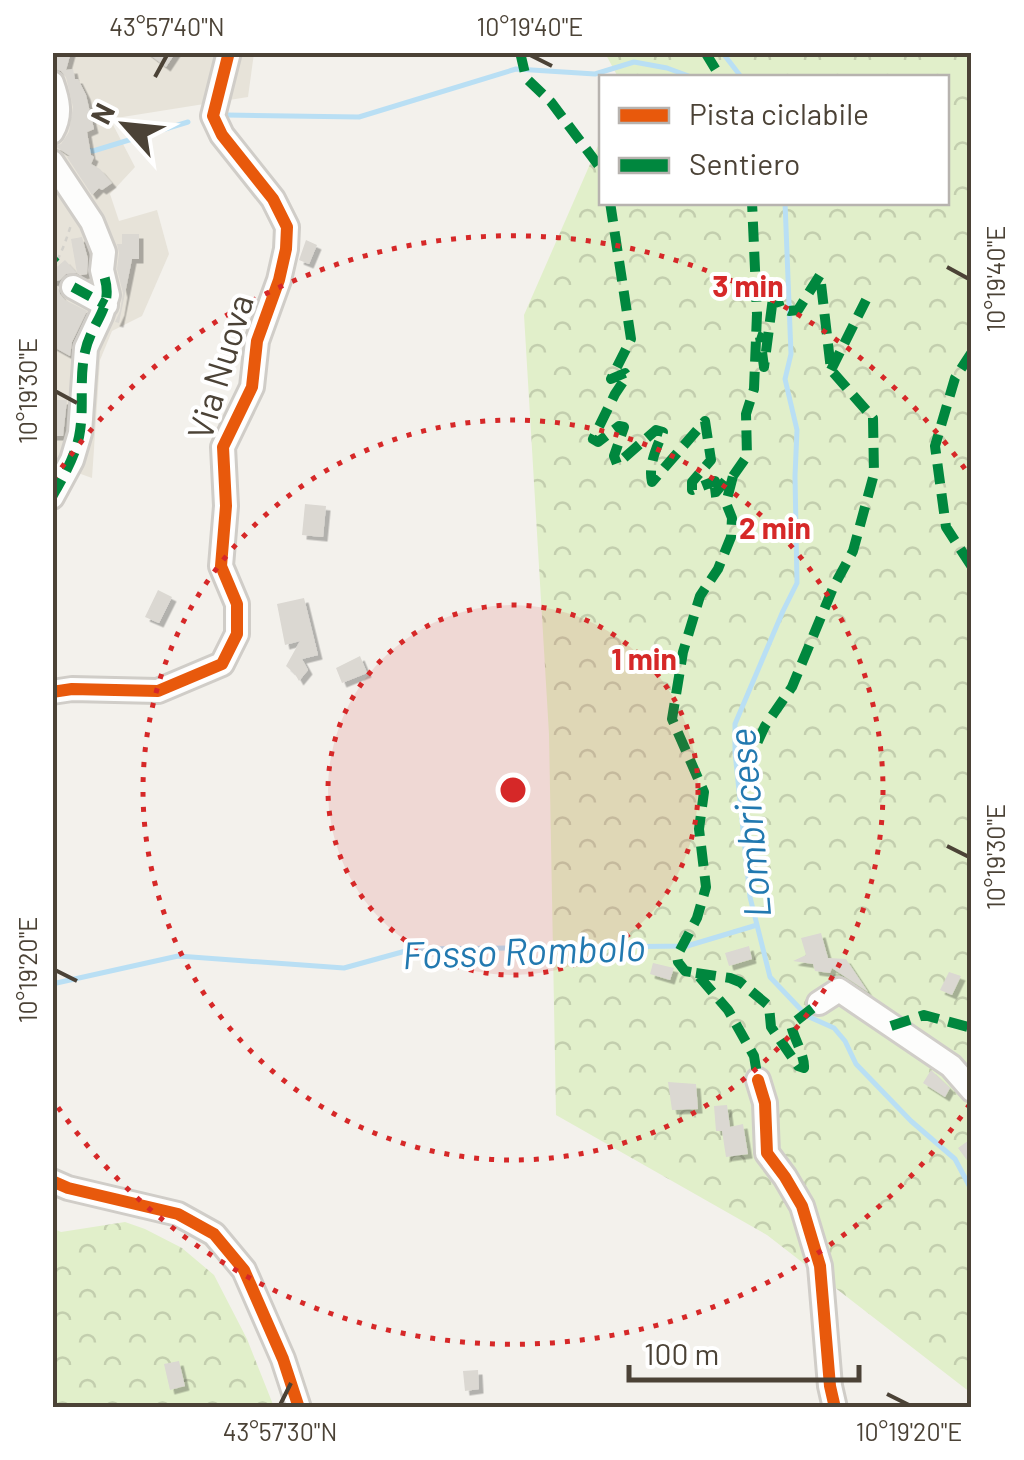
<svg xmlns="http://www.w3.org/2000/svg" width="1024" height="1460" font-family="Barlow,sans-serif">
  <defs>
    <pattern id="forest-crowns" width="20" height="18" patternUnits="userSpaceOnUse" patternTransform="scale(2.5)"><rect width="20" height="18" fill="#e1efca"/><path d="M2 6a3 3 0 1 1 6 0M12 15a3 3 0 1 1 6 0" fill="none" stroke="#c3ceae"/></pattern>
    <filter id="shadow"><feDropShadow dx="4.5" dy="4.5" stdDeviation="0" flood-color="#0004"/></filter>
  </defs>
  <rect width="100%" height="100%" fill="#f3f1ec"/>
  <!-- residential -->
  <path fill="#e7e3d9" d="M52 53H254L248 97 110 119 135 167 110 194 119 221 157 210 169 254 142 316 112 331 100 360 92 478 53 464Z"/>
  <!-- forest -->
  <path fill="url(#forest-crowns)" d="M605 53H971V1393L767 1235 556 1115 549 734 524 315 601 139 602 202H946V78L618 77Z
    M125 1222 145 1229 182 1248 214 1275 247 1339 274 1407H53L52 1228 61 1232Z"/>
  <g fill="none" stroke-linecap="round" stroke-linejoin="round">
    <!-- stream -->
    <path stroke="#b9dff4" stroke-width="5" d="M722 52 742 78
      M226 115 359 117 516 69 595 74 634 62 667 68 694 78
      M85 150 93 151 188 122
      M785 202 791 354 785 379 797 430 795 476 797 583 783 611 735 724V752L750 897 770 977 807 1016 834 1028 845 1041 856 1064 911 1121 955 1159 972 1191
      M52 984 178 956 344 968 413 949 687 946 757 925"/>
  </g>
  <!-- building -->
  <path fill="#dbd8d2" filter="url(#shadow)" d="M52 52H71L66 70 73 69 75 79H78L86 95 94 129 87 132 91 155 94 157 91 164 100 169 112 183 102 190 99 188 92 195 67 157 70 156 55 146 61 144 69 132 73 107 66 77 61 71 52 68Z
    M146 52H176L166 67Z
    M122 234H139V259H132L119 323 115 322 120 311 123 293 117 269 119 253 117 244H122Z
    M82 237 88 259 87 274 82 275 77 273 71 239Z
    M306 240 317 245 309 264 299 260Z
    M65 260 77 273 66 274 60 280 52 282V271Z
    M52 284 58 287 60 294 65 300 87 311 72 342 70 356 52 346Z
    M53 400H67L63 436H52Z
    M305 504 326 506 323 537 302 535Z
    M158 590 172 597 159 623 145 617Z
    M304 598 318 655 302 659 308 670 299 681 295 674 286 666 300 641 285 645 277 604Z
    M360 656 367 673 342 683 336 668Z
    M821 933 828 958 846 959 868 992 832 968 830 973 815 971 813 964 793 961 806 955 801 938Z
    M749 946 752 959 729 966 725 953Z
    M653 963 674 968 670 980 650 974Z
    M949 972 961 976 952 995 940 990Z
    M931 1070 950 1088 945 1097 923 1083Z
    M668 1082 696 1084 698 1109 672 1110Z
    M727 1105 730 1127 743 1124 748 1154 726 1157 722 1131H716L714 1106Z
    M972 1138V1167L958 1148Z
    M179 1361 185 1386 170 1390 164 1364Z
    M478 1370 479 1389 465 1391 463 1371Z"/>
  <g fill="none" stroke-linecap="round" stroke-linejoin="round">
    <defs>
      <path id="minor" d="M52 83C58 100 62 115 52 132
        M52 162 92 222 104 252 102 270 108 295 101 316 86 348 80 433 72 460 52 497
        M73 287 106 305
        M52 692 72 689 158 691 222 664 237 634V604L221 566 226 506 223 447 252 387 257 341 279 280 286 249 287 227 273 199 222 135 213 116 229 52
        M819 1003 839 990 951 1066 972 1090
        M758 1080 765 1103 767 1153 785 1177 802 1206 820 1266 830 1386 835 1408
        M52 1181 68 1188 178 1214 214 1234 244 1270 283 1359 299 1408"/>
    </defs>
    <!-- minor casing -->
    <use href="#minor" stroke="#d0cdc8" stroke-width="28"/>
    <!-- path -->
    <path stroke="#d3d1cb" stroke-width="2.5" stroke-dasharray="5 5" stroke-linecap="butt" d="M52 268C61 256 66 240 71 225"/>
    <!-- minor -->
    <use href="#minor" stroke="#fdfdfc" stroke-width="22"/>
    <!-- quiet -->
    <path stroke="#00873e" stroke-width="10" stroke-dasharray="20 10" stroke-linecap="butt" d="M520 52 526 78 551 102 602 170
      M705 52 721 78
      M610 202 631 339 611 379 625 373 627 376 615 394 593 439 598 442 619 426 624 427 614 456 617 464 656 430 663 432C657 447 648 465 652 482L705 421 711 460 692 482V490L715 481 708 493 716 492 726 480 733 476 726 503 732 518 731 537 718 569 700 596 683 652 672 719 704 792 699 829 706 887 697 918 677 956 678 962 685 971 696 973 728 1010 754 1056 758 1080
      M52 259 56 263
      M73 287 106 305
      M972 352 955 378 935 446 946 527 972 567
      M831 370 866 300
      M733 476 747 456 746 414 754 389 757 314 752 202
      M52 497C63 477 77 454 80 431 84 405 79 378 85 352 92 319 117 307 102 270
      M745 769 765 726 792 687 833 588 853 551 874 474 873 418 831 370 820 275 798 310 789 311 780 307 774 290 764 367 760 337 757 336
      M696 973 730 978 740 982 769 1006 771 1027 798 1066 804 1068C805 1056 794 1039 791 1025L819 1003
      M891 1026 924 1015 972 1028"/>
    <defs>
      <path id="cycleway" d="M52 692 72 689 158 691 222 664 237 634V604L221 566 226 506 223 447 252 387 257 341 279 280 286 249 287 227 273 199 222 135 213 116 229 52
        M758 1080 765 1103 767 1153 785 1177 802 1206 820 1266 830 1386 835 1408
        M52 1181 68 1188 178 1214 214 1234 244 1270 283 1359 299 1408"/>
    </defs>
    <!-- cycleway casing -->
    <use href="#cycleway" stroke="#fff" stroke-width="19"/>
    <!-- cycleway -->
    <use href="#cycleway" stroke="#e8590c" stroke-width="12"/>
  </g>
  <!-- ticks -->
  <path fill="none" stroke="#4b4236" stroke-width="4" d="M530 55 552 66M155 77 167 55M947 267 969 279M55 391 77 403M947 846 969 857M55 970 77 981M887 1394 909 1405M280 1405 291 1383"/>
  <!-- distance rings -->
  <circle cx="513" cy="790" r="185" fill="#d62828" fill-opacity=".12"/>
  <g fill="none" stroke="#d62828" stroke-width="5" stroke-dasharray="5 10">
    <circle cx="513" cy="790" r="185"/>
    <circle cx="513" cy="790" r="370"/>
    <path d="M970 1104A555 555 0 0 1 53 1100M53 480A555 555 0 0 1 970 476"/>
  </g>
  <g text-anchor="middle" stroke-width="8" stroke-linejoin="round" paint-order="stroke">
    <!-- street labels -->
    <g font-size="35" fill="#4b4236" stroke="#fff">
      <text transform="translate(221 367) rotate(-73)" y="12">Via Nuova</text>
    </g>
    <!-- water labels -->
    <g font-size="38" font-style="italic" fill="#2279b0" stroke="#fff">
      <text transform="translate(750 823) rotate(-95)" y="13">Lombricese</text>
      <text transform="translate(524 952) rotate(-2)" y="13">Fosso Rombolo</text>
    </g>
  </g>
  <circle cx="513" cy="790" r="15" fill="#d62828" stroke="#fff" stroke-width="5"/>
  <g font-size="30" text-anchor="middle" font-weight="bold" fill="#d62828" stroke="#fff" stroke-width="8" stroke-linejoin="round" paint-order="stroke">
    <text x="748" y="297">3 min</text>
    <text x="775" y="539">2 min</text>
    <text x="644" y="670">1 min</text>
  </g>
  <!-- border -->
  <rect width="1024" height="1460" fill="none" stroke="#ffffff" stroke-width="110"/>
  <!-- legend -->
  <rect x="599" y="75" width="350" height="130" fill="#ffffff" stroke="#b7b3af" stroke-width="2.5"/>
  <rect x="619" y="108" width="50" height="15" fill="#e8590c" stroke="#b7b3af" stroke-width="2.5"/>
  <text x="689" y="125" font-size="30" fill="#4b4236">Pista ciclabile</text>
  <rect x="619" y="158" width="50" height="15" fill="#00873e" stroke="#b7b3af" stroke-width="2.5"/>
  <text x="689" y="175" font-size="30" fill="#4b4236">Sentiero</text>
  <!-- north arrow -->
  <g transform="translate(125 125) rotate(297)" stroke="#ffffff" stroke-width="8" paint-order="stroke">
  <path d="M0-8L18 38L0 25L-18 38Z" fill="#4b4236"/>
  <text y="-15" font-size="28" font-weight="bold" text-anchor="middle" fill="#4b4236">N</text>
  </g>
  <!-- scale -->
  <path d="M629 1365v15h230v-15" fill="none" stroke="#4b4236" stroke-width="5"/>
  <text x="644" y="1365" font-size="30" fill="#4b4236" stroke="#ffffff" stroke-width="8" paint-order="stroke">100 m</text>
  <rect x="55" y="55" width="914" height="1350" fill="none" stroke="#4b4236" stroke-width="4"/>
  <g font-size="25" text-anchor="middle" fill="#4b4236">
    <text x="167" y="36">43°57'40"N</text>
    <text x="530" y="36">10°19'40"E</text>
    <text transform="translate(996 279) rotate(-90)" y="9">10°19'40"E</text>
    <text transform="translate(28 391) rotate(-90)" y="9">10°19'30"E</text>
    <text transform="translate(996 857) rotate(-90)" y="9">10°19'30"E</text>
    <text transform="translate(28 970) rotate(-90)" y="9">10°19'20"E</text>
    <text x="280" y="1441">43°57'30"N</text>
    <text x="909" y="1441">10°19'20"E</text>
  </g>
</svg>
